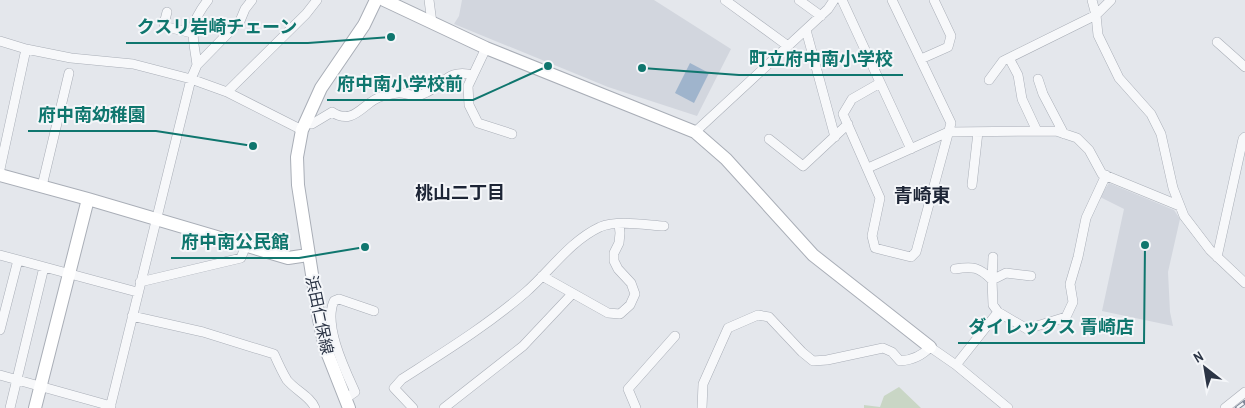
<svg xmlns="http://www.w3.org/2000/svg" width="1245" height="408" font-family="'Archivo Narrow','Noto Sans JP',sans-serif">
  <rect width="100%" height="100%" fill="#e4e7ec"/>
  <!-- built -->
  <path fill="#d2d6de" d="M462 0H654L731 49 697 116 608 87 454 24 459 16Z
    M1109 183 1174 210 1180 219 1168 272 1170 312 1173 326 1102 311 1124 209 1100 197Z"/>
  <!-- green -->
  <path fill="#c9d6c5" d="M899 387 921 408H864V405L880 407 884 396Z"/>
  <!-- water -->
  <path fill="#9fb4cc" d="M690 63 709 73 694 103 675 93Z"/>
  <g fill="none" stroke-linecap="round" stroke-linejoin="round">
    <defs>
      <path id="street" d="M429 0 432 23
        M725 0 788 46
        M799 0 821 16
        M842 0 911 149
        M1092 0 1096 15 1098 35 1119 78 1151 114 1161 134 1173 188 1184 216 1210 250 1245 283
        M167 12 164 24 167 27 192 33
        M806 30 835 137
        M0 41 26 49 71 58 133 64 191 79 227 92 302 130
        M1217 42 1245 67
        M486 48 468 86 469 105 478 123 512 134
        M1009 58 1018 75 1022 99 1037 131
        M921 59 948 47 951 36 934 0
        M197 65C193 34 187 27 208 0
        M1038 79 1043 94 1064 134
        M989 80 1003 61 1096 15 1111 0
        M880 83 852 99 843 114 880 198 872 236 875 248 911 257 916 252 951 123 892 0
        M227 92 306 14 317 0
        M304 123 312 124 332 112C355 127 363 101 383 96 388 95 394 93 399 93 409 93 414 99 425 93 444 85 448 68 473 75
        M695 132 828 9 834 0
        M769 139 803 166 848 124
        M868 168 948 132 1056 131 1077 138 1089 150 1102 174 1180 206
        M0 169 26 49
        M972 185 978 132
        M42 186 69 73
        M0 255 137 292
        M993 257 992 280 1006 273 1031 276
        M1217 257 1243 139 1245 137
        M955 269C973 266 979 267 992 280L993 305 998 312
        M542 276 608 313 620 314 630 305 635 294 631 283 618 269 614 261V253L619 243 620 233 619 224
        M140 282 241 258 246 245
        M132 316 203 332 274 354C278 363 282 372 287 380 295 390 311 397 315 408
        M0 330 18 260
        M956 365 998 312 1027 329 1066 317 1073 302 1070 284 1078 257 1086 218 1106 175
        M0 375 111 406
        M345 399 355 392C345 370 323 325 334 301L339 299 374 311
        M10 408 44 267
        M110 408 191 79 197 65 240 21 245 9 252 0
        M413 408 394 388 402 379C444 352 488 325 526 292 550 271 570 241 600 227 617 220 646 225 664 226
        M444 408 523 346 572 294
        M636 408 628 389 675 336
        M702 408 703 384 728 328 758 315 769 317 802 352 813 361 827 360 883 348 892 352 900 361C912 360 922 356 930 347L956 365 1008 408
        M1225 408 1245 392"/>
      <path id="secondary" d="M384 0 486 48 695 132 726 159 813 255 930 347
        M0 175 88 199 288 258 308 255
        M35 408 88 199
        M349 408 325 347 319 319 298 185 297 157 302 130 321 88 364 25 376 0"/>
    </defs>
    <!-- street casing -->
    <use href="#street" stroke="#a9aeb7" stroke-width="10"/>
    <!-- secondary casing -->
    <use href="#secondary" stroke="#a9aeb7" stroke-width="14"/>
    <!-- street -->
    <use href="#street" stroke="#f7f8fa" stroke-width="9"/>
    <!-- secondary -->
    <use href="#secondary" stroke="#fff" stroke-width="12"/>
    <defs>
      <path id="rail" d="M1237 408 1245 402"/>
    </defs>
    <!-- rail casing -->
    <use href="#rail" stroke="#7d8696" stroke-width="4.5"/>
    <!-- rail -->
    <use href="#rail" stroke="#f4f6f9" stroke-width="2.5" stroke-dasharray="8" stroke-linecap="butt"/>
  </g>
  <g text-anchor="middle" stroke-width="4" stroke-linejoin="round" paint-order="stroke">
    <!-- street labels -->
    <g font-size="16" fill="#2b3445" stroke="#f4f6f9">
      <text transform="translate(320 315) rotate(78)" y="6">浜田仁保線</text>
    </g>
    <!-- neighbourhood labels -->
    <g font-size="18" font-weight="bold" fill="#1d2536" stroke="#f4f6f9">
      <text x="460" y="199">桃山二丁目</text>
    </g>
    <!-- quarter labels -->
    <g font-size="19" font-weight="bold" fill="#1d2536" stroke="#f4f6f9">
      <text x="922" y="202">青崎東</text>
    </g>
  </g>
  <!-- callouts -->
  <path fill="none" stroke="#0f766e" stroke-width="2" d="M391 37L308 43H126M642 68L739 75H903M548 66L473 100H327M253 146L156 131H28M365 247L299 258H171M1145 245L1144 343H958"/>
  <g fill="#0f766e" stroke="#f4f6f9" stroke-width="2">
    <circle cx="391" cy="37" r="5"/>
    <circle cx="642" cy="68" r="5"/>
    <circle cx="548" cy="66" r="5"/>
    <circle cx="253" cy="146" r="5"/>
    <circle cx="365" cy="247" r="5"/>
    <circle cx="1145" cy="245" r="5"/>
  </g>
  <g font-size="18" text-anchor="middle" font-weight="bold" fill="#0f766e" stroke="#f4f6f9" stroke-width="4" stroke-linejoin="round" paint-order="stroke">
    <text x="217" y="33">クスリ岩崎チェーン</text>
    <text x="821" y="65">町立府中南小学校</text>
    <text x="400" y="90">府中南小学校前</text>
    <text x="92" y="121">府中南幼稚園</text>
    <text x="235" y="248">府中南公民館</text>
    <text x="1051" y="333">ダイレックス 青崎店</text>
  </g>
  <!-- north arrow -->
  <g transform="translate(1205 368) rotate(329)" stroke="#f4f6f9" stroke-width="4" paint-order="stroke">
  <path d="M0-4L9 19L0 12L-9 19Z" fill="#2b3445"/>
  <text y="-8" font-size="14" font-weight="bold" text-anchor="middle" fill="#2b3445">N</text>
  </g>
</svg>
